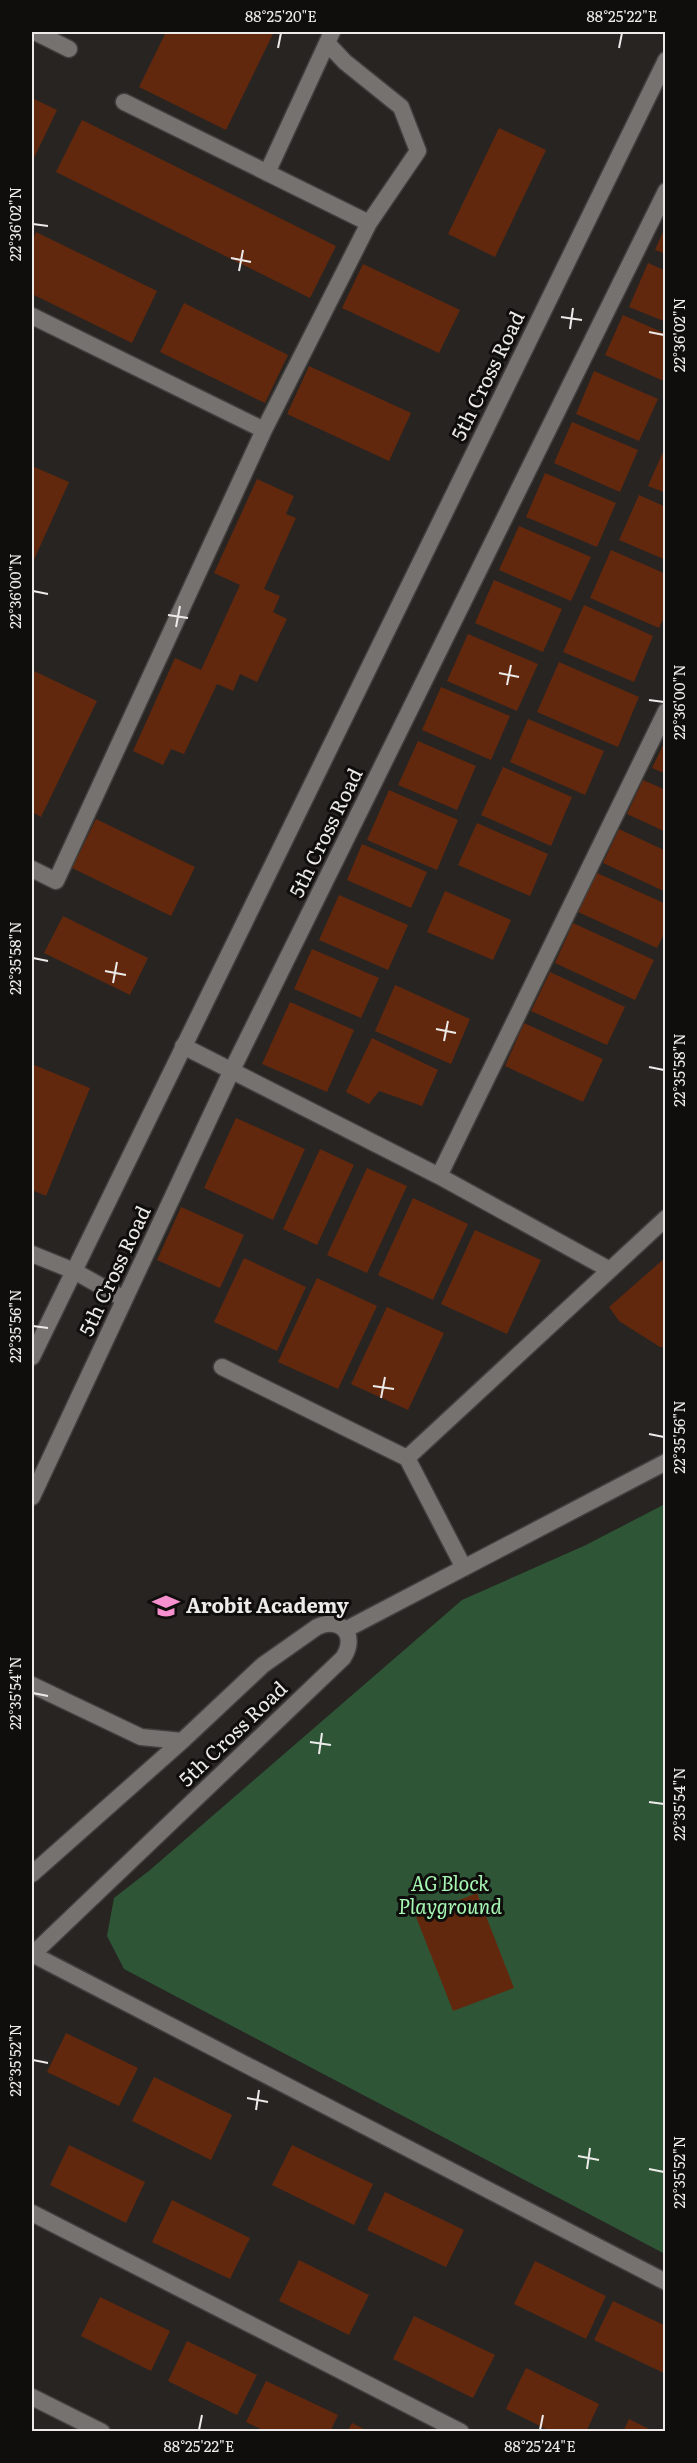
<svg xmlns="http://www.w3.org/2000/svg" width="697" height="2463" font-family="Literata,serif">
  <rect width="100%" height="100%" fill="#272422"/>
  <!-- green -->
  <path fill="#2e5636" d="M665 1504V2254L124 1969 107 1936 114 1898 150 1870 462 1600 586 1545Z"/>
  <!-- building -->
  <path fill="#62280e" d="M166 32H274L226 130 139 87Z
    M32 98 57 110 32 162Z
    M82 120 336 246 310 298 56 172Z
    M499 128 546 150 495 257 448 234Z
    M666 225V254L655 250Z
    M36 232 157 291 132 343 32 294V242Z
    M648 263 666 271V322L629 307Z
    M363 264 460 310 439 353 342 308Z
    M184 303 288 355 265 403 160 352Z
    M623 315 666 334V382L605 355Z
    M309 366 411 413 389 461 287 414Z
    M594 371 658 399 639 441 576 414Z
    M572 422 638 450 620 492 554 463Z
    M666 445V493L648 486Z
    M32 466 69 482 32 564Z
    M545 473 616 503 597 547 526 517Z
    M257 479 294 496 286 514 296 518 264 589 280 596 273 612 287 619 257 682 240 674 233 691 217 684 184 754 171 749 163 765 133 751 175 658 201 670 240 585 214 573Z
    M639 495 666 507V560L619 540Z
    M519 526 591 557 571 601 499 570Z
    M611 550 666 574V613L659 628 590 598Z
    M494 580 562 609 543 652 475 623Z
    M584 605 653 636 634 682 563 652Z
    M468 634 538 664 517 711 447 681Z
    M559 662 639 697 618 747 537 712Z
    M32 670 97 701 41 817 32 812Z
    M441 687 510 716 491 760 422 730Z
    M528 719 604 751 585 795 510 762Z
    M666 739V774L652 768Z
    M418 741 476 766 457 810 398 785Z
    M503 767 572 797 551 846 481 815Z
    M643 780 666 790V832L627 814Z
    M389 790 458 820 437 870 367 840Z
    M96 819 195 867 171 916 72 868Z
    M477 823 548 854 530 896 458 865Z
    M619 829 666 851V892L603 863Z
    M362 844 427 872 411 908 347 880Z
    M597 873 666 904V930L657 948 578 912Z
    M445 891 511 920 493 960 427 932Z
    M339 895 408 925 388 970 319 940Z
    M63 916 148 958 130 995 44 953Z
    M573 923 654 960 635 1000 555 963Z
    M312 949 379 978 361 1018 294 989Z
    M550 972 625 1007 607 1045 531 1011Z
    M395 985 470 1019 451 1064 375 1031Z
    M290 1002 354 1030 327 1092 262 1064Z
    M524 1023 603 1059 583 1102 505 1066Z
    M372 1038 438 1070 422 1106 379 1091 369 1104 346 1092Z
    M32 1064 90 1088 46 1196 32 1190Z
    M236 1118 305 1149 273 1220 204 1188Z
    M320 1149 354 1165 317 1245 283 1229Z
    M367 1168 407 1186 367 1273 327 1255Z
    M413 1198 468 1224 433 1300 378 1275Z
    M181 1207 244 1235 220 1288 157 1260Z
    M475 1230 541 1260 507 1334 441 1304Z
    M666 1257V1347H660L619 1321 609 1307Z
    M244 1258 306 1287 277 1351 214 1322Z
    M317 1278 377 1306 338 1389 278 1362Z
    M387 1307 444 1333 408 1410 351 1384Z
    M477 1893 514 1988 453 2011 416 1917Z
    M66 2033 138 2068 119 2106 47 2072Z
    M154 2077 232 2115 211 2160 132 2121Z
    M69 2145 145 2182 126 2223 50 2185Z
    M292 2145 373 2184 354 2225 272 2185Z
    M385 2192 464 2230 446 2267 367 2230Z
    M172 2200 250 2238 230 2279 152 2242Z
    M299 2260 369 2295 349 2335 279 2301Z
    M535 2261 606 2296 586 2339 514 2304Z
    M100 2297 170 2331 151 2371 81 2336Z
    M613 2301 666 2326V2374L594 2340Z
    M414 2316 495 2355 473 2398 393 2359Z
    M187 2341 257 2375 237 2415 168 2381Z
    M526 2368 599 2404 586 2432H552L506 2409Z
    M266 2381 338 2415 330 2432H267L246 2422Z
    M629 2419 655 2432H623Z
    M352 2423 370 2432H347Z"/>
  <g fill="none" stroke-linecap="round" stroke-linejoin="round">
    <defs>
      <path id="service" d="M35 32 69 49
        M124 102 369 223
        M267 173 327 43
        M32 316 264 430
        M32 869 56 881 264 430 369 223 418 151 401 107 345 62 327 43 332 32
        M32 1254 74 1271 124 1299
        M32 1954 666 2282
        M32 2213 461 2432
        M32 2397 102 2432"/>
      <path id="minor" d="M183 1046 439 1176 610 1270
        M439 1176 666 711
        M222 1367 407 1458 666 1218
        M407 1458 464 1568
        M345 1630 666 1462"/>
      <path id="tertiary" d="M32 1357 666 60
        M32 1497 232 1070 666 191
        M32 1685 141 1737 182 1741
        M32 1874 182 1741 263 1665 317 1627C341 1616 358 1635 343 1658L32 1955"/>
    </defs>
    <!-- service casing -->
    <use href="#service" stroke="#413f3d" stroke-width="19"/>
    <!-- minor casing -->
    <use href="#minor" stroke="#413f3d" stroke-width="19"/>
    <!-- tertiary casing -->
    <use href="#tertiary" stroke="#413f3d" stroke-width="19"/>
    <!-- service -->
    <use href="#service" stroke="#767270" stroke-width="16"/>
    <!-- minor -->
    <use href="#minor" stroke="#767270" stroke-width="16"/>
    <!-- tertiary -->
    <use href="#tertiary" stroke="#767270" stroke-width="16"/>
  </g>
  <!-- ticks -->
  <path fill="none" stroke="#edebe9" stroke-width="2" d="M278 48 281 33M619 48 622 33M33 224 48 226M231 258 251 262M239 271 243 250M561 317 582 320M570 329 573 308M649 332 664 335M33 591 48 594M168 615 188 618M176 627 180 606M499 673 519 677M507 685 511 665M649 700 664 702M33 958 48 961M105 971 126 975M113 983 117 962M436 1029 456 1033M444 1041 448 1021M649 1067 664 1070M33 1326 48 1328M373 1386 394 1389M381 1398 385 1377M649 1434 664 1437M33 1693 48 1696M310 1742 331 1745M319 1754 322 1733M649 1802 664 1804M33 2060 48 2063M247 2098 268 2102M256 2110 259 2090M578 2156 599 2160M587 2169 590 2148M649 2169 664 2172M199 2430 202 2415M540 2430 543 2415"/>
  <!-- icons -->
  <defs>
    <symbol id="school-bare" viewBox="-9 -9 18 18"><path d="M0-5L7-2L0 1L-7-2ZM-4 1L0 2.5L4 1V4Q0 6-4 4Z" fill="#f790ce" stroke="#0f0e0d" stroke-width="2.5" paint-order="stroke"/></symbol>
  </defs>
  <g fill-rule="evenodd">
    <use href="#school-bare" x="147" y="1587" width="38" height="38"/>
  </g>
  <g text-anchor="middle" stroke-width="6" stroke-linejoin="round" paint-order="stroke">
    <!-- street labels -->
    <g font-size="20" fill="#edebe9" stroke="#0f0e0d">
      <text transform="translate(488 376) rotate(-64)" y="7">5th Cross Road</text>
      <text transform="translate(326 833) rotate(-64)" y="7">5th Cross Road</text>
      <text transform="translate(115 1271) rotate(-65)" y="7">5th Cross Road</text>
      <text transform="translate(233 1734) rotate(-44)" y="7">5th Cross Road</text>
    </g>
    <!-- poi labels -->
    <g font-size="20" font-weight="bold" fill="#edebe9" stroke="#0f0e0d" text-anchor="start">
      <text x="186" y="1613">Arobit Academy</text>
    </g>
    <!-- park labels -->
    <g font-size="20" font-style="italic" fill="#a7f8b4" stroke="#0f0e0d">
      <text x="450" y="1891">AG Block<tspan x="450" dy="23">Playground</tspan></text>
    </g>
  </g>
  <!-- border -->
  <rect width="697" height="2463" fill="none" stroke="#0f0e0d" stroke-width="66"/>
  <rect x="33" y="33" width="631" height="2397" fill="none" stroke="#edebe9" stroke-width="2"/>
  <g font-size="15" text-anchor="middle" fill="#edebe9">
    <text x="281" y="22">88°25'20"E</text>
    <text x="622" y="22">88°25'22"E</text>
    <text transform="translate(16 224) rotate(-90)" y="5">22°36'02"N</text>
    <text transform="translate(680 335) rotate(-90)" y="5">22°36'02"N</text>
    <text transform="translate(16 591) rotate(-90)" y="5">22°36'00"N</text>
    <text transform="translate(680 702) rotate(-90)" y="5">22°36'00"N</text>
    <text transform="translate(16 958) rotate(-90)" y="5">22°35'58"N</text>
    <text transform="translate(680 1070) rotate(-90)" y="5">22°35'58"N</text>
    <text transform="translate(16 1326) rotate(-90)" y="5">22°35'56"N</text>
    <text transform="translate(680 1437) rotate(-90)" y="5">22°35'56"N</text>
    <text transform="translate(16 1693) rotate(-90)" y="5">22°35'54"N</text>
    <text transform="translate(680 1804) rotate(-90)" y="5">22°35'54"N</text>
    <text transform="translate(16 2060) rotate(-90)" y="5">22°35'52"N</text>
    <text transform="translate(680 2172) rotate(-90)" y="5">22°35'52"N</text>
    <text x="199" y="2452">88°25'22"E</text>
    <text x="540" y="2452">88°25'24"E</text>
  </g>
</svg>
